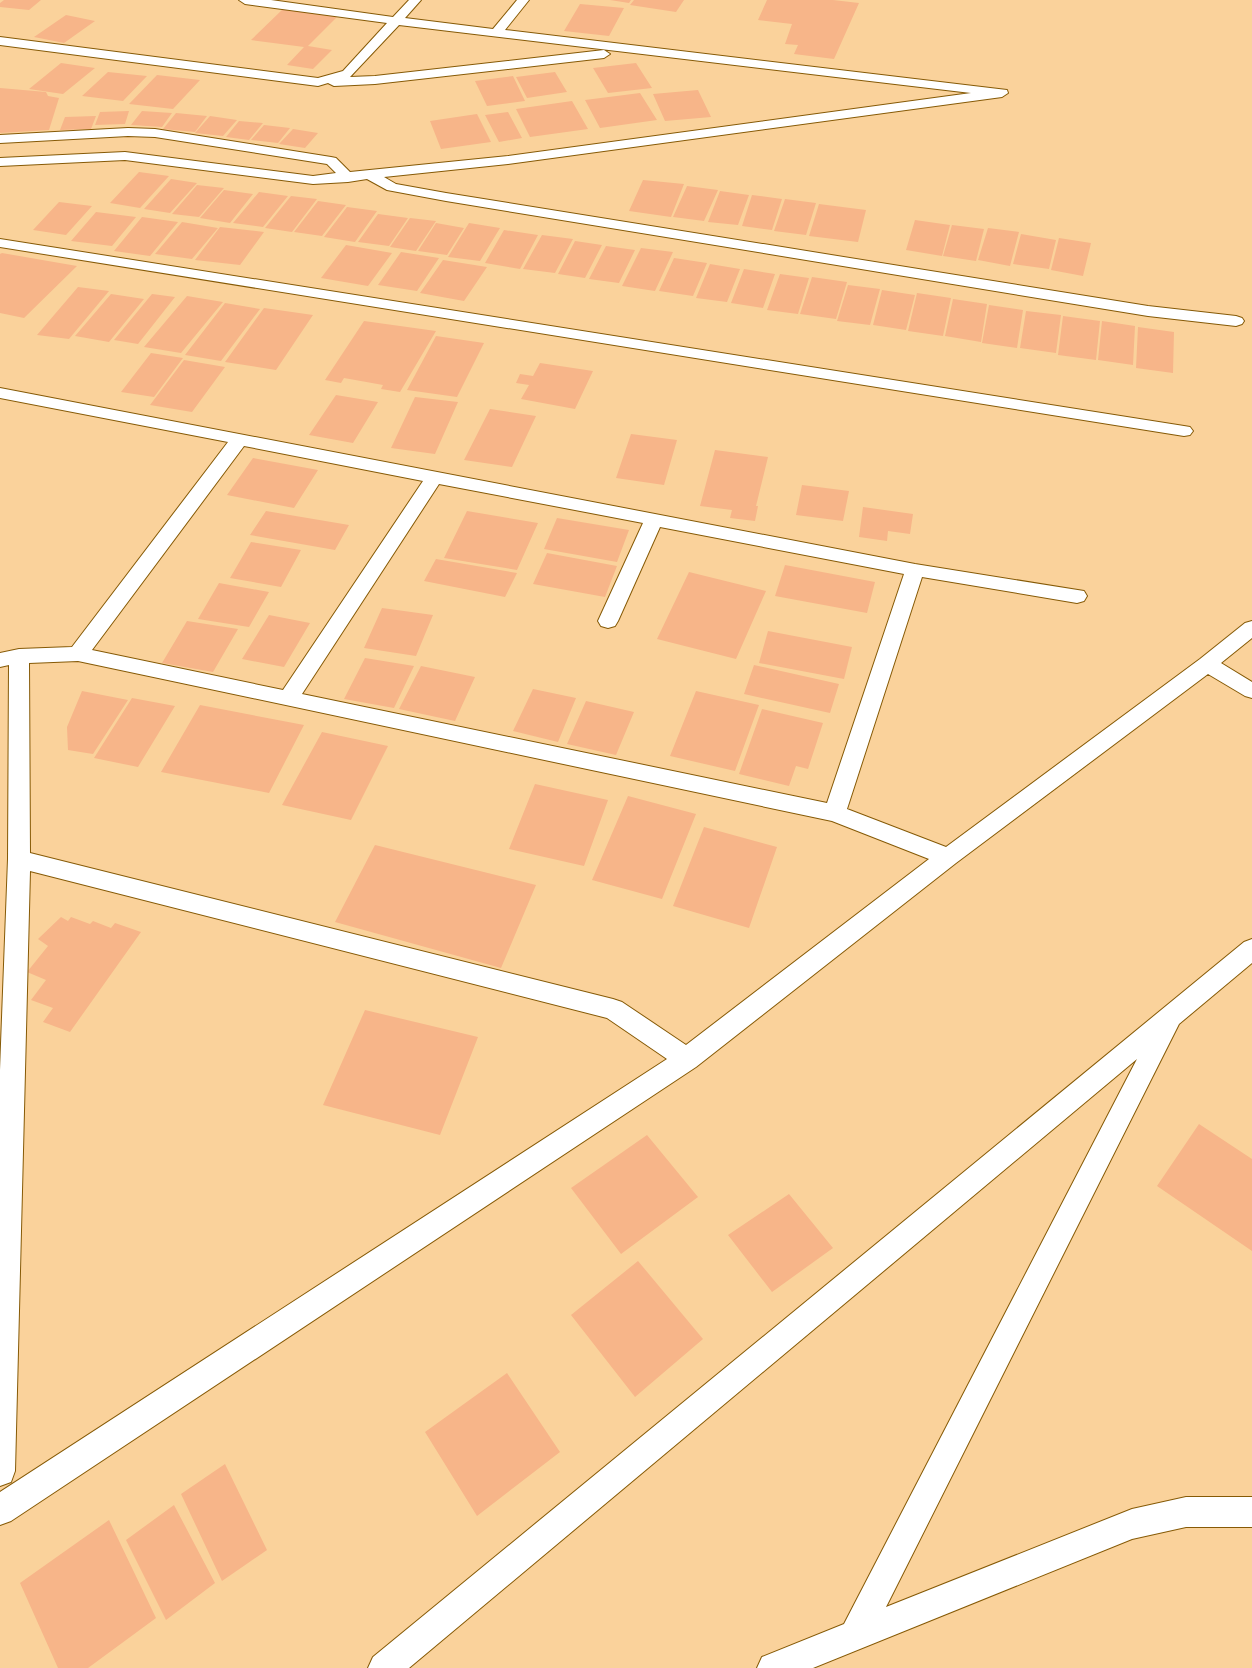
<svg xmlns="http://www.w3.org/2000/svg" width="1252" height="1668" font-family="'Exo 2',sans-serif">
  <rect width="100%" height="100%" fill="#fad29b"/>
  <!-- building -->
  <path fill="#f7b589" d="M4 0H41L29 10 0 7V3Z
    M610 0H631L629 3Z
    M634 0H684L676 12 630 5Z
    M767 0H833L859 3 834 59 794 54 798 45 785 44 792 24 758 20Z
    M580 4 624 8 609 36 564 31Z
    M283 9 338 16 308 46 332 50 313 69 287 65 304 47 251 40Z
    M66 15 95 21 64 43 34 37Z
    M61 63 95 68 63 94 29 89Z
    M636 63 652 88 608 93 593 68Z
    M108 72 147 76 123 101 82 96Z
    M555 72 567 92 527 98 516 77Z
    M157 75 200 80 173 109 129 104Z
    M513 76 525 101 487 106 475 81Z
    M0 88 46 92 48 96 59 98 49 130 0 133Z
    M698 90 711 117 665 121 653 94Z
    M640 93 657 120 600 128 585 100Z
    M572 101 588 129 530 137 516 109Z
    M129 111 125 124 95 125 100 112Z
    M142 111 172 113 162 127 131 125Z
    M508 112 522 138 499 142 485 115Z
    M176 113 207 116 195 132 163 129Z
    M477 114 491 142 441 149 430 121Z
    M96 116 91 129 60 130 65 117Z
    M210 116 237 120 223 136 195 133Z
    M239 121 263 123 249 140 226 137Z
    M264 125 290 128 278 143 251 140Z
    M293 129 318 133 305 148 279 144Z
    M139 172 169 176 140 208 110 203Z
    M171 179 197 183 170 213 144 209Z
    M643 180 684 184 671 217 629 211Z
    M197 185 224 188 199 217 172 214Z
    M687 186 718 190 704 221 673 217Z
    M224 190 253 194 230 223 200 218Z
    M720 191 749 195 738 225 708 222Z
    M259 192 288 196 263 227 233 223Z
    M752 195 782 199 772 230 742 226Z
    M291 196 317 199 292 232 265 228Z
    M785 199 816 203 806 235 774 231Z
    M318 201 346 205 322 236 294 232Z
    M59 202 92 206 66 235 33 230Z
    M819 204 866 210 858 242 809 236Z
    M347 207 377 211 355 242 324 237Z
    M96 212 136 217 112 246 71 241Z
    M378 214 408 218 389 246 358 242Z
    M142 217 178 222 150 256 114 251Z
    M410 218 436 221 416 251 390 247Z
    M915 220 950 225 942 256 906 250Z
    M182 222 218 228 192 259 155 254Z
    M436 223 464 228 447 255 418 251Z
    M469 223 500 228 480 261 448 257Z
    M952 225 984 229 976 261 943 256Z
    M220 227 264 232 240 265 195 260Z
    M988 228 1019 232 1010 266 978 260Z
    M504 230 538 235 520 269 485 263Z
    M1021 234 1056 240 1049 269 1013 264Z
    M542 235 573 239 555 273 523 269Z
    M1059 238 1091 243 1083 276 1051 270Z
    M575 241 602 245 585 278 558 274Z
    M346 245 392 253 368 286 321 278Z
    M606 246 635 250 619 283 589 279Z
    M641 248 673 252 655 291 622 286Z
    M401 252 439 258 417 291 378 285Z
    M2 253 77 266 24 318 0 313V254Z
    M674 258 707 263 693 296 659 291Z
    M443 260 487 267 464 301 420 293Z
    M710 264 740 269 727 302 696 298Z
    M744 269 775 274 763 308 731 303Z
    M780 274 809 278 798 314 767 310Z
    M812 277 847 282 836 319 800 314Z
    M848 285 880 289 870 325 837 321Z
    M78 287 109 291 69 339 37 335Z
    M882 290 915 295 906 330 873 325Z
    M917 293 951 298 943 336 908 331Z
    M111 294 144 299 109 342 75 336Z
    M152 294 175 297 138 344 114 340Z
    M187 296 223 302 181 353 144 347Z
    M953 299 987 304 981 342 945 336Z
    M225 303 260 309 221 361 185 355Z
    M989 305 1023 310 1017 348 982 343Z
    M264 308 313 315 276 370 225 362Z
    M1026 311 1061 315 1056 353 1020 348Z
    M1063 316 1100 321 1096 360 1058 355Z
    M364 321 436 331 400 392 381 389 383 385 344 378 341 383 325 380Z
    M1102 321 1135 326 1133 365 1098 360Z
    M1138 327 1174 332 1173 373 1136 368Z
    M436 336 484 343 457 397 407 390Z
    M151 353 183 358 154 397 121 392Z
    M184 360 225 367 192 412 150 405Z
    M540 363 593 371 575 409 521 399 529 385 516 383 520 374 533 376Z
    M336 395 378 402 353 443 309 435Z
    M415 397 458 402 435 454 391 448Z
    M490 409 536 416 512 467 464 460Z
    M631 434 677 440 664 485 616 478Z
    M715 450 768 457 756 506H758L755 521 730 518 732 510 700 506Z
    M253 458 318 470 294 508 227 495Z
    M802 485 849 491 843 521 796 515Z
    M863 507 913 514 910 534 888 531 887 541 859 537Z
    M266 511 349 525 335 550 250 535Z
    M467 511 538 523 517 570 444 558Z
    M557 518 629 530 617 562 544 549Z
    M251 542 301 550 281 587 230 578Z
    M547 553 617 566 605 597 533 584Z
    M436 559 517 573 505 597 424 581Z
    M785 565 875 582 867 613 775 596Z
    M689 572 766 591 736 659 657 639Z
    M219 583 269 592 249 627 198 619Z
    M382 608 433 615 416 656 364 648Z
    M269 615 310 623 284 667 242 659Z
    M187 621 238 629 213 672 162 663Z
    M768 631 852 647 844 679 759 663Z
    M365 658 414 666 394 708 344 699Z
    M754 665 839 684 830 713 744 694Z
    M421 666 475 677 455 721 399 709Z
    M533 689 576 698 558 742 513 731Z
    M82 691 128 700 93 754 68 750 67 727Z
    M696 691 759 705 735 771 670 756Z
    M132 698 175 706 138 767 94 758Z
    M586 701 634 712 616 755 567 744Z
    M200 705 304 725 269 793 161 772Z
    M762 709 823 723 808 769 796 766 789 786 739 774Z
    M322 732 388 746 351 820 282 805Z
    M535 784 608 800 584 866 509 849Z
    M628 796 696 814 662 899 592 880Z
    M704 827 777 847 749 928 673 906Z
    M375 845 536 885 501 968 335 922Z
    M61 917 68 921 71 917 90 924 93 921 111 928 115 923 141 932 70 1032 43 1022 53 1008 31 1000 46 980 27 972 48 946 38 939Z
    M365 1010 478 1037 440 1135 323 1105Z
    M1199 1124 1252 1159V1251L1157 1186Z
    M647 1135 698 1197 621 1254 571 1188Z
    M789 1194 833 1248 772 1292 728 1235Z
    M638 1261 703 1339 635 1397 571 1315Z
    M507 1373 560 1452 477 1516 425 1432Z
    M225 1464 267 1550 222 1581 181 1494Z
    M174 1505 215 1583 166 1620 126 1540Z
    M109 1520 156 1618 88 1668H58L20 1583Z"/>
  <g fill="none" stroke-linecap="round" stroke-linejoin="round">
    <defs>
      <path id="minor" d="M239 0H271L393 17 409 0H421L405 18 493 29 517 0H529L505 30 1007 90 1008 93 1002 97 508 164 384 177 396 184 446 193 1148 306 1236 316 1242 318 1244 321 1242 324 1236 326 1148 316 446 201 387 190 367 179 348 182 313 184 125 160 0 166V158L125 152 313 176 336 173 327 164 155 137 128 136 0 143V135L128 128 155 129 331 157 336 158 350 172 508 156 971 93 399 25 350 77 375 76 604 50 610 54 604 58 375 84 334 86 328 83 318 86 0 45V37L318 78 343 71 387 23 245 4Z
        M0 239 1184 426 1190 427 1193 431 1190 435 1184 436 0 247Z
        M0 388 915 564 1084 591 1087 596 1084 601 1077 603 922 577 847 809 946 847 1200 659 1245 623 1252 621V638L1221 663 1252 682V698L1245 696 1208 674 956 863 696 1067 11 1521 0 1525V1492L667 1059 607 1018 30 871 15 1471 11 1482 0 1486V1070L8 859 9 665 0 667V653L19 649 72 647 228 442 0 398ZM244 446 423 481 283 690 92 650ZM439 484 643 523 598 621 601 626 608 628 615 626 618 621 660 527 904 574 827 803 302 694ZM78 661 832 821 929 859 686 1045 622 1002 613 999 30 853 29 663Z
        M1252 939V963L1179 1024 886 1607 1132 1509 1186 1497H1252V1527H1186L1132 1539 813 1668H757L762 1657 844 1624 1137 1059 409 1668H368L373 1657 1244 942Z"/>
    </defs>
    <!-- minor casing -->
    <use href="#minor" stroke="#865a06" stroke-width="2"/>
    <!-- minor -->
    <use href="#minor" fill="#fff" fill-rule="evenodd"/>
  </g>
</svg>
